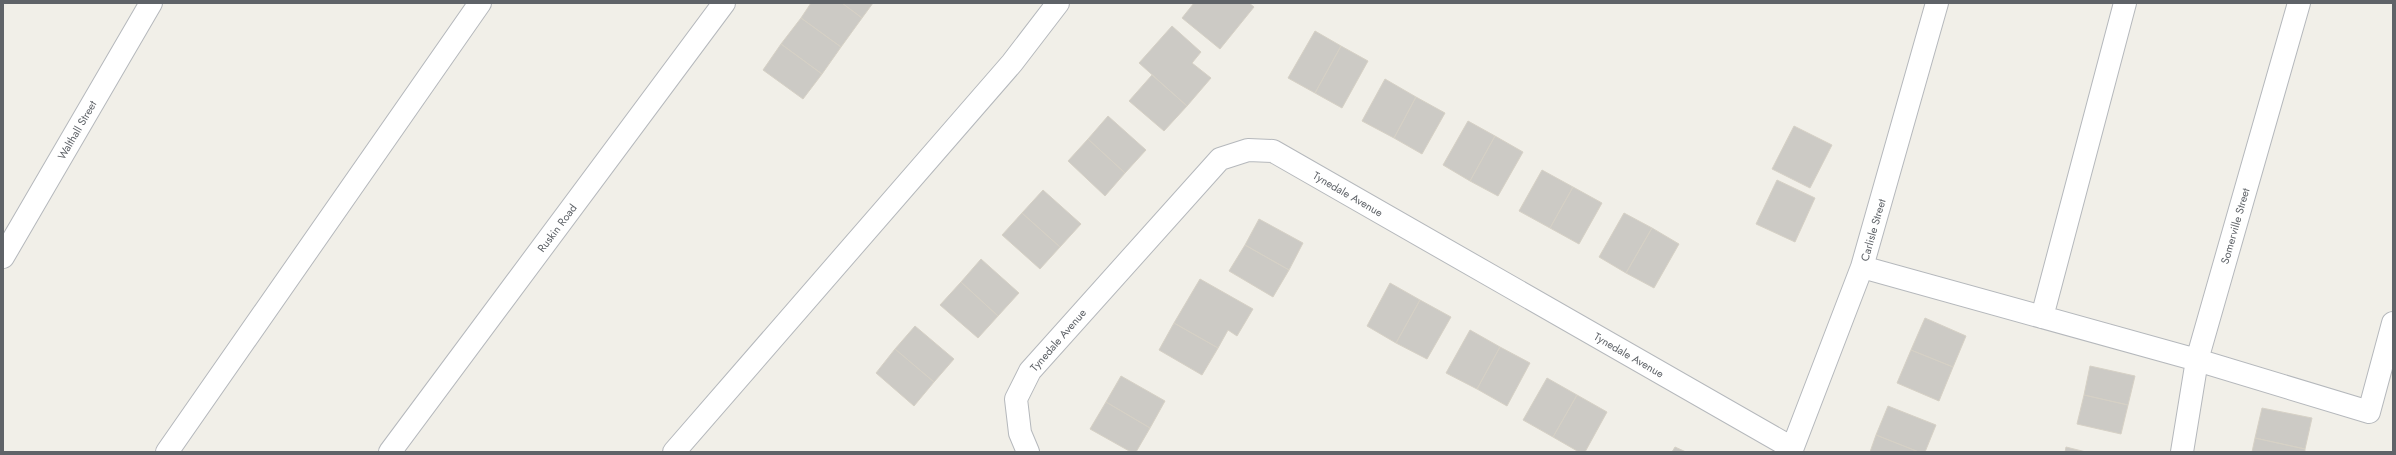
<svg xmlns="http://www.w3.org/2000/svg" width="2396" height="455" font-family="Jost,sans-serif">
  <rect width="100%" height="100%" fill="#f1efe8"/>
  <!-- building -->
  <path fill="#cccac5" stroke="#d6d1c6" d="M811 3H842L862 18 841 47 801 18Z
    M842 3H873L862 18Z
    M1194 3H1249L1254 7 1220 49 1182 18Z
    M801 18 841 47 822 74 781 44Z
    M1172 26 1201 52 1192 63 1211 78 1187 106 1139 63Z
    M1315 31 1341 46 1315 93 1288 78Z
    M781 44 822 74 803 99 763 70Z
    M1341 46 1368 61 1342 108 1315 93Z
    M1152 75 1187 106 1164 131 1129 101Z
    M1385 79 1416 97 1394 138 1362 121Z
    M1416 97 1445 113 1422 154 1394 138Z
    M1108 116 1146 150 1125 173 1088 139Z
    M1468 121 1495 136 1470 181 1443 165Z
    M1794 126 1832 145 1810 188 1772 169Z
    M1495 136 1523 152 1498 196 1470 181Z
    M1088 139 1125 173 1105 196 1068 161Z
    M1542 170 1573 187 1550 228 1519 211Z
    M1777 180 1815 198 1795 242 1756 224Z
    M1573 187 1602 203 1579 244 1550 228Z
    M1043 190 1081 224 1060 247 1022 213Z
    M1022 213 1060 247 1040 269 1002 235Z
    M1624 213 1652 228 1626 273 1599 257Z
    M1259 219 1303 243 1289 270 1245 245Z
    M1652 228 1679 244 1654 288 1626 273Z
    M1245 245 1289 270 1273 297 1229 271Z
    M981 259 1019 293 998 316 961 282Z
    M1200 279 1253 309 1237 336 1228 330 1218 348 1174 323Z
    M961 282 998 316 978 338 940 305Z
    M1390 283 1420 300 1396 343 1367 326Z
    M1420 300 1451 317 1427 359 1396 343Z
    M1925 318 1966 336 1953 367 1911 350Z
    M1174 323 1218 348 1202 375 1159 350Z
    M915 326 954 359 934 382 895 349Z
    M1470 330 1500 347 1477 389 1446 373Z
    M1500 347 1530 363 1507 406 1477 389Z
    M895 349 934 382 914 406 876 373Z
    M1911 350 1953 367 1939 401 1897 383Z
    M2090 366 2135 376 2128 405 2084 395Z
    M1121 376 1165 401 1150 428 1106 402Z
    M1547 378 1577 395 1553 437 1523 420Z
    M1577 395 1607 412 1585 452H1579L1553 437Z
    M2084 395 2128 405 2121 434 2077 424Z
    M1106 402 1150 428 1136 452H1131L1090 429Z
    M1888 406 1936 425 1925 452H1919L1876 435Z
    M2262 408 2312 418 2305 449 2255 438Z
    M1876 435 1919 452H1870Z
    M2255 438 2305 449V452H2252Z
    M1675 447 1686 452H1672Z
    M2066 447 2086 452H2065Z"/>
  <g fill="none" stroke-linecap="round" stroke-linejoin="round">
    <defs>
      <path id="minor" d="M3 257 151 3
        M1862 267 2197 360 2369 412 2393 323
        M2042 317 2125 3
        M167 452 480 3
        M390 452 724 3
        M674 452 1012 63 1058 3
        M1028 452 1020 433 1016 399 1030 371 1220 159 1248 150 1273 151 1792 448
        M1791 452 1862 267 1937 3
        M2182 452 2197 360 2299 3"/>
    </defs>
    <!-- minor casing -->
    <use href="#minor" stroke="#b5b8bc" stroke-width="24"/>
    <!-- minor -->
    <use href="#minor" stroke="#fff" stroke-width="22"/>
  </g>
  <g text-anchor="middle" stroke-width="3" stroke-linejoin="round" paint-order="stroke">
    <!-- street labels -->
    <g font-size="11" fill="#5f6368" stroke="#fff">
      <text transform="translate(77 130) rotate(-60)" y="4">Walthall Street</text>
      <text transform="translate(1348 194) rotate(30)" y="4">Tynedale Avenue</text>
      <text transform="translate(2235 226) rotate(-74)" y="4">Somerville Street</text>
      <text transform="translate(557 228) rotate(-53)" y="4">Ruskin Road</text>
      <text transform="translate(1873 230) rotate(-74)" y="4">Carlisle Street</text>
      <text transform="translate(1058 340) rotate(-49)" y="4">Tynedale Avenue</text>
      <text transform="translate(1629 355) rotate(30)" y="4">Tynedale Avenue</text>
    </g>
  </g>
  <!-- border -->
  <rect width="2396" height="455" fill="none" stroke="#5f6368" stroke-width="8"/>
</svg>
